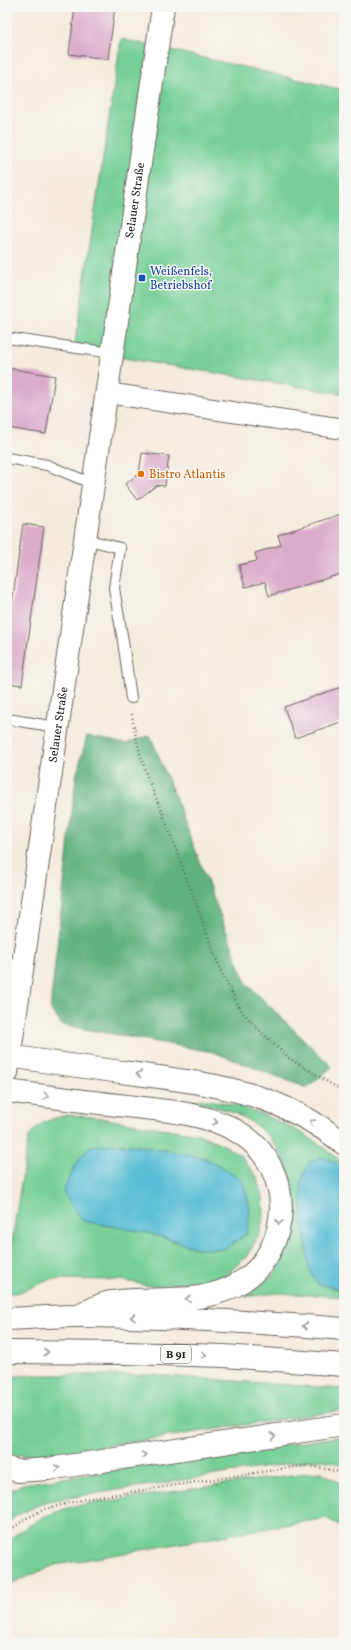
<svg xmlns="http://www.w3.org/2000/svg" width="351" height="1650" font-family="Vollkorn,serif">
  <rect width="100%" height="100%" fill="#f6f6f2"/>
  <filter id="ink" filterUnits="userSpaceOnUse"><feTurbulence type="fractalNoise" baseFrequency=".025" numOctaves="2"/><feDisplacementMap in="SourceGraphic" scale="8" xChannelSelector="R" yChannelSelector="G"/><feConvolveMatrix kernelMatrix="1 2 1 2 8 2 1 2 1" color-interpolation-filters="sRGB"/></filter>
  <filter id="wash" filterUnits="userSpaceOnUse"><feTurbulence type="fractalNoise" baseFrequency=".012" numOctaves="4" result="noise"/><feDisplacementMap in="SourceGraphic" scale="16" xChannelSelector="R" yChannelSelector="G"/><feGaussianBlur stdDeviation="0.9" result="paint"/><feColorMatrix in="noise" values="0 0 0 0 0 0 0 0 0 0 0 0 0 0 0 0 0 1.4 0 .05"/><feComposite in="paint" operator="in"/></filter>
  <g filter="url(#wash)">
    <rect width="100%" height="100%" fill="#f4ebdb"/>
    <!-- green -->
    <path fill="#75cf96" stroke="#487659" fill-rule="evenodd" d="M121 39 344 90V394L74 350Z
      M201 1099C213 1101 226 1102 237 1106 276 1118 314 1136 344 1164V1171L335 1162 318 1284 344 1290V1297L278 1293 245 1297C256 1290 267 1282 275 1272 305 1233 300 1166 264 1132 244 1113 218 1107 192 1101Z
      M68 1115 93 1117 198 1134 224 1145 241 1156 258 1178 263 1199 264 1216 259 1236 246 1257 225 1276 204 1281 150 1286 121 1280 51 1279 20 1292 7 1294V1271L28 1140C37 1122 50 1119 68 1115ZM123 1144 165 1150 204 1158 229 1171 200 1249 149 1233 90 1146Z
      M31 1375H152L344 1389V1410L64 1452 28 1456 9 1454 7 1453V1377Z
      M344 1436V1465L319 1459 47 1501 16 1516 7 1524V1492L23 1484Z
      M321 1472 344 1485V1528L326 1518 55 1565 7 1585V1540L45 1516 73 1506 291 1475Z"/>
    <!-- forest -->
    <path fill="#60b27f" stroke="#3e674e" d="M150 735 176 799 246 983 332 1067 307 1088 213 1052 62 1025 50 1009 76 777 87 736 126 744Z"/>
    <!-- water -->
    <path fill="#58bdd6" stroke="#3a6c79" d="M123 1144 165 1150 204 1158 229 1171 243 1182 250 1208 247 1234 224 1249H200L149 1233 83 1221 63 1192 75 1165 90 1146Z
      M322 1157 335 1162 344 1171V1290L318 1284 309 1269 303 1224 301 1182 309 1162Z"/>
    <g id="blocks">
      <!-- building -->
      <path fill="#dbabca" d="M75 7H115L108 59 69 54Z
        M7 368 55 376 46 434 7 428Z
        M142 453 169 456 165 486 157 485 137 500 125 484 139 474Z
        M344 513V573L269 596 265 582 245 587 239 565 257 561 255 553 281 545 278 535Z
        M23 524 44 527 22 685 7 683V640Z
        M344 686V721L295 738 284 707Z"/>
    </g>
  </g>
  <g filter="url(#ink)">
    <use href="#blocks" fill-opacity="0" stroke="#68645f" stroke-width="1"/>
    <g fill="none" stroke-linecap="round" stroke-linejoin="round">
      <defs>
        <path id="lane" d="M7 338 112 353
          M7 458 47 465 93 484
          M85 539 120 548 114 588 123 641 131 698
          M7 719 57 727"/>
        <path id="street" d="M107 393 344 429"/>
        <g id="secondary">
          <path id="s1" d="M7 1073 163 7"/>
        </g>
        <path id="highway" d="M9 1056C49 1062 89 1068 129 1073 211 1084 277 1090 344 1144
          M7 1091C44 1096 81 1101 118 1105 171 1112 244 1112 271 1167 277 1179 281 1194 281 1208 280 1236 268 1264 244 1280 203 1308 157 1295 111 1302 101 1303 88 1312 78 1316
          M7 1319C31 1318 56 1316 80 1316 168 1317 256 1322 344 1329
          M7 1352 126 1353 224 1356 344 1365
          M7 1468 18 1471 48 1469 344 1425"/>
      </defs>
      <!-- lane casing -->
      <use href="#lane" stroke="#68645f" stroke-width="12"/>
      <!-- street casing -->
      <use href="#street" stroke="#68645f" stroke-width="22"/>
      <!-- secondary casing -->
      <use href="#secondary" stroke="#68645f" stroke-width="24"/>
      <!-- highway casing -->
      <use href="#highway" stroke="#68645f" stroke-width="24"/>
      <!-- path -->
      <path stroke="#68645f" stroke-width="2.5" stroke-dasharray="1 3" stroke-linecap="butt" d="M132 714C136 746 147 780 161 809L221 972 242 1012 263 1034 289 1058 344 1092
        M7 1532 27 1518 45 1509 85 1499 307 1465 344 1473"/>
      <!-- lane -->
      <use href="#lane" stroke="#fff" stroke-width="10"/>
      <!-- street -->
      <use href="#street" stroke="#fff" stroke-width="20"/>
      <!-- secondary -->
      <use href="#secondary" stroke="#fff" stroke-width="22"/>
      <!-- highway -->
      <use href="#highway" stroke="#fff" stroke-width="22"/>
    </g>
    <!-- one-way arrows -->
    <defs><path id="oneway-chevron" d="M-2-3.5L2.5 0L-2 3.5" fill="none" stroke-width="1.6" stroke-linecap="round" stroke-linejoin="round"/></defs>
    <g stroke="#999">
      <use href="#oneway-chevron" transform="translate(139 1074) rotate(-173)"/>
      <use href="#oneway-chevron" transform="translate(46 1096) rotate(7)"/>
      <use href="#oneway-chevron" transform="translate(215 1122) rotate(17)"/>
      <use href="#oneway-chevron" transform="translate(312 1122) rotate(-149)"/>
      <use href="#oneway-chevron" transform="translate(279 1222) rotate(99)"/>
      <use href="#oneway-chevron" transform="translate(188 1299) rotate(176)"/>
      <use href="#oneway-chevron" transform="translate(133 1317) rotate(-179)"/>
      <use href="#oneway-chevron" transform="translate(305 1326) rotate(-176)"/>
      <use href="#oneway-chevron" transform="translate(46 1352)"/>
      <use href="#oneway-chevron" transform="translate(204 1355) rotate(2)"/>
      <use href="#oneway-chevron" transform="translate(273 1436) rotate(-8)"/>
      <use href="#oneway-chevron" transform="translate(144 1455) rotate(-9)"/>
      <use href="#oneway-chevron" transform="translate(57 1468) rotate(-9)"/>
    </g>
  </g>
  <!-- markers -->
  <rect fill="#1a4fb4" stroke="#f6f6f2" stroke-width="1.5" x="138" y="274" width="8" height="8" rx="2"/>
  <circle fill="#e8710a" stroke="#f6f6f2" stroke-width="1.5" cx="141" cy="474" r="4"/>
  <g text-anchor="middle" stroke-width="3" stroke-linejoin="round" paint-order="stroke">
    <!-- shield labels -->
    <rect fill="#f6f6f2" stroke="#5d5d5c" stroke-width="1" x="161" y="1345" width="30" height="18" rx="3"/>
    <g font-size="11" font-weight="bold" fill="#1c1c1c">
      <text x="176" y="1358">B 91</text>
    </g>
    <!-- street labels -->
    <g font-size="12" fill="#1c1c1c" stroke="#f6f6f2">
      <text dy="4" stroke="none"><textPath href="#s1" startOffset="882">Selauer Straße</textPath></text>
      <text dy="4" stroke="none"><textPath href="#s1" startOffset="352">Selauer Straße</textPath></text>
    </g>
    <!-- transit labels -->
    <g font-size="12" fill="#164399" stroke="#f6f6f2" text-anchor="start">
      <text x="150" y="275">Weißenfels,<tspan x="150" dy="14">Betriebshof</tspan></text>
    </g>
    <!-- food labels -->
    <g font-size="12" fill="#c56008" stroke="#f6f6f2" text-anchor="start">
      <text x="149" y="478">Bistro Atlantis</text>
    </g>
  </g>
  <!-- margin -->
  <rect width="351" height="1650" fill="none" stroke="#f6f6f2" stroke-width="24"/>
</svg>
